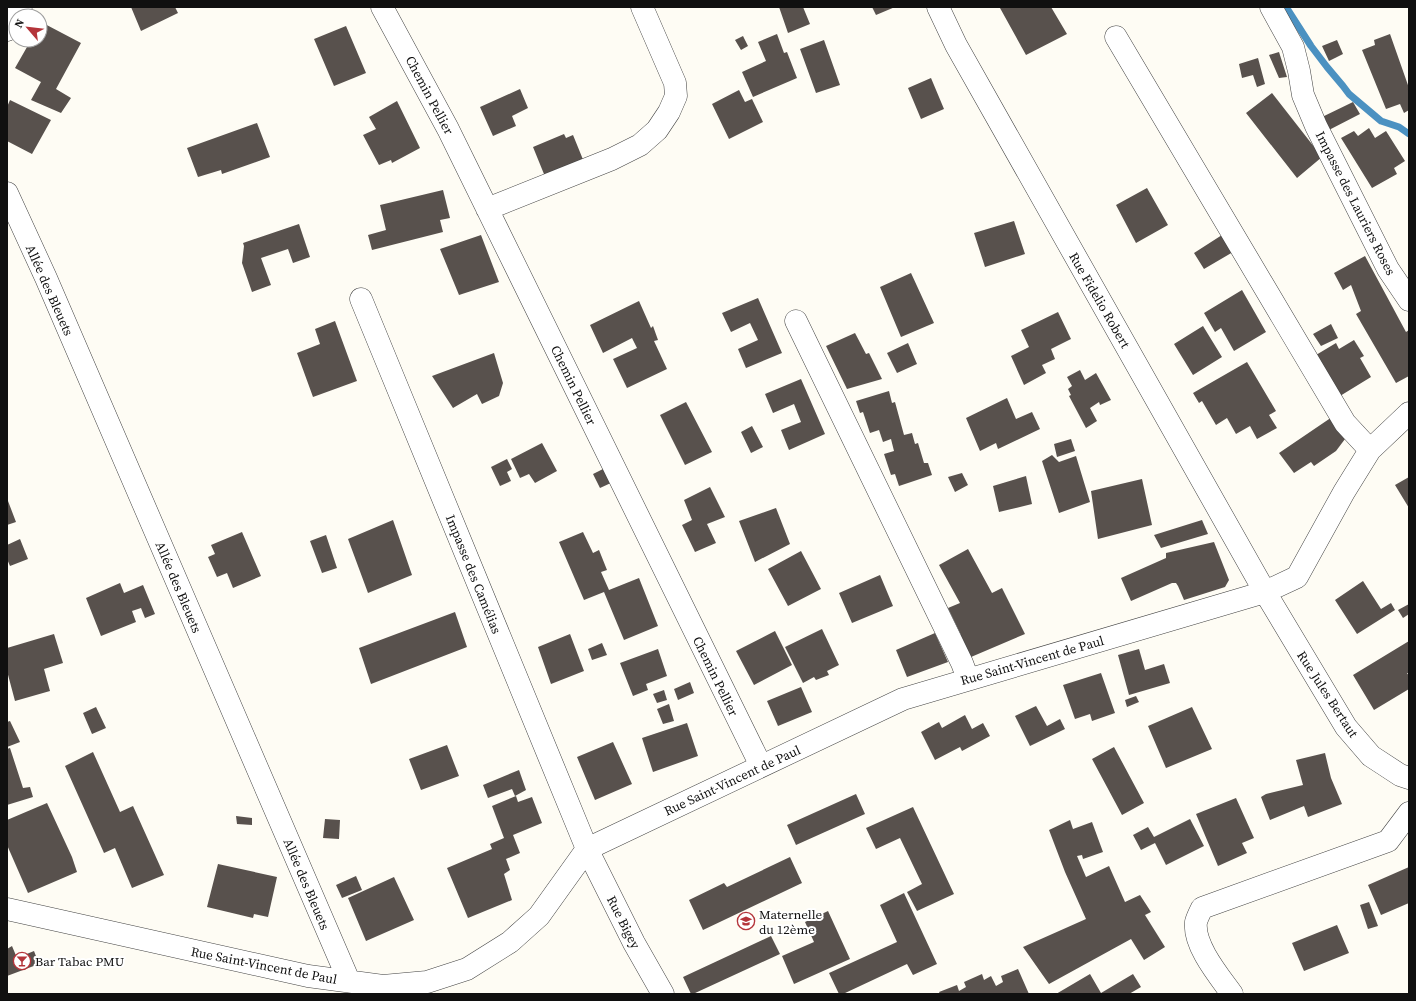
<svg xmlns="http://www.w3.org/2000/svg" width="1416" height="1001" font-family="'Source Serif 4',serif">
  <rect width="100%" height="100%" fill="#fefcf4"/>
  <g fill="none" stroke-linecap="round" stroke-linejoin="round">
    <!-- stream -->
    <path stroke="#4b91c1" stroke-width="7" d="M1286 7 1311 46 1327 67 1343 86 1349 94 1381 121 1399 127 1409 134"/>
  </g>
  <!-- building -->
  <path fill="#58514d" d="M131 7H175L178 13 141 31Z
    M779 7H803L810 24 788 33Z
    M872 7H895L876 15Z
    M1001 7H1051L1067 34 1026 55 1000 8Z
    M41 22 81 43 56 89 71 98 61 113 31 100 41 82 15 68 31 40H40Z
    M346 26 366 73 334 86 314 39Z
    M777 34 784 53 787 52 797 78 753 97 742 72 766 61 758 42Z
    M1390 34 1409 88V110L1404 113 1400 104 1386 109 1362 50 1375 45 1374 40Z
    M743 36 748 46 741 50 735 40Z
    M824 40 840 85 816 93 800 49Z
    M1337 40 1343 54 1329 61 1322 46Z
    M1279 52 1287 77 1279 78 1269 55Z
    M1258 58 1265 84 1257 87 1253 75 1242 78 1239 64Z
    M931 78 944 109 921 119 908 88Z
    M520 89 528 108 512 116 516 126 493 136 480 107Z
    M739 90 745 102 752 99 763 122 729 139 712 104Z
    M1272 93 1322 157 1297 178 1246 113Z
    M10 100 51 120 32 154 7 141V107Z
    M397 101 420 148 392 163 391 160 379 165 363 135 376 129 369 117Z
    M1353 102 1360 114 1327 131 1320 118Z
    M257 123 270 157 222 174 221 170 198 177 187 148Z
    M1369 128 1375 138 1386 131 1405 161 1394 168 1397 174 1372 188 1341 138 1354 131 1358 136Z
    M564 134 566 138 573 135 584 162 546 179 533 147Z
    M1147 188 1168 225 1136 243 1116 205Z
    M443 190 450 218 440 220 443 232 372 250 368 235 386 230 380 205Z
    M1014 221 1025 254 985 267 974 233Z
    M299 224 310 257 293 263 288 249 261 258 271 285 252 292 242 263 244 246 243 243Z
    M481 235 499 282 459 295 440 249Z
    M1222 235 1233 252 1204 269 1194 253Z
    M1365 256 1406 332 1409 330V376L1396 383 1356 314 1361 311 1351 285 1343 290 1334 273Z
    M911 273 934 323 901 337 880 287Z
    M1242 290 1266 332 1234 351 1221 328 1215 332 1204 313Z
    M758 298 782 353 746 368 738 349 758 340 750 323 731 332 722 313Z
    M639 301 651 328 653 326 658 340 654 341 667 369 627 388 613 359 637 348 632 338 603 353 590 325Z
    M1058 312 1071 339 1051 349 1055 359 1042 365 1046 373 1024 385 1011 356 1029 347 1021 330Z
    M335 321 357 381 313 397 297 353 320 344 315 329Z
    M1331 324 1338 338 1321 346 1313 334Z
    M1203 326 1222 357 1193 375 1174 344Z
    M855 333 866 354 869 353 882 379 847 389 826 346Z
    M1354 340 1364 356 1360 358 1371 377 1340 396 1316 355 1336 343 1339 349Z
    M908 343 917 364 897 373 887 353Z
    M494 353 503 383 499 396 482 404 477 394 453 408 432 376Z
    M1247 362 1276 411 1269 415 1277 428 1257 439 1250 426 1236 434 1227 418 1216 425 1202 401 1199 403 1193 393Z
    M1080 370 1085 380 1096 373 1111 400 1100 405 1099 402 1090 408 1097 421 1086 428 1069 396 1071 395 1068 389 1072 386 1067 377Z
    M801 379 825 434 789 450 781 430 801 422 794 404 773 413 765 394Z
    M889 391 892 403 895 402 904 435 912 433 915 444 918 443 924 463H928L932 475 899 486 895 474 891 475 884 454 894 451 891 439 883 442 879 430 870 433 863 412 860 413 856 401Z
    M1007 398 1016 419 1032 412 1040 429 998 449 996 443 980 451 966 418Z
    M686 402 712 452 685 465 660 415Z
    M1335 415 1348 435 1336 451 1314 466 1311 462 1294 473 1279 453Z
    M752 426 763 447 751 453 741 432Z
    M1071 439 1075 451 1057 457 1054 444Z
    M542 443 557 471 535 483 529 474 520 478 511 459Z
    M1052 455 1059 462 1076 456 1090 502 1059 513 1042 461Z
    M507 459 512 469 507 472 511 481 500 486 491 467Z
    M607 467 613 482 600 488 593 474Z
    M962 473 968 485 955 492 948 477Z
    M1026 476 1032 504 999 512 993 486Z
    M1409 477V508L1395 485Z
    M1142 479 1152 525 1098 539 1091 491Z
    M710 487 725 517 707 524 716 543 695 552 682 525 692 520 684 500Z
    M7 501H8L16 522 7 525Z
    M776 508 790 544 755 562 739 521Z
    M393 520 412 575 368 593 348 539Z
    M1202 520 1208 534 1161 548 1154 535Z
    M242 532 261 576 233 588 227 573 217 577 208 557 215 554 211 545Z
    M583 532 593 553 599 550 607 570 601 572 609 590 639 578 658 626 624 640 604 592 584 600 559 542Z
    M326 535 337 568 322 573 310 541Z
    M20 539 28 559 10 566 7 559V545Z
    M1214 542 1229 580 1225 587 1184 600 1178 586 1176 583H1172L1131 601 1121 578 1166 558V553Z
    M968 549 992 593 1002 588 1025 634 964 660 954 638 961 635 948 608 960 603 939 565Z
    M801 551 821 589 788 606 768 569Z
    M880 575 893 606 852 623 839 593Z
    M1363 581 1381 609 1391 603 1395 610 1357 634 1335 600Z
    M120 583 124 593 143 585 155 614 145 618 141 608 132 611 136 622 101 636 86 598Z
    M1409 604V614L1403 618 1398 610Z
    M455 612 467 647 371 684 359 648Z
    M822 629 839 665 827 671 829 675 816 680 814 677 803 683 785 647Z
    M775 631 792 665 754 685 736 651Z
    M935 633 948 662 907 677 896 650Z
    M54 634 63 663 44 669 50 691 15 701 7 671V648Z
    M570 634 584 671 551 684 538 647Z
    M1409 641V673H1407L1409 676V689L1374 710 1353 675Z
    M602 643 607 655 592 660 588 649Z
    M658 649 667 676 646 684 648 690 633 696 620 663Z
    M1139 649 1145 670 1164 664 1170 683 1129 695 1118 655Z
    M1101 673 1115 713 1092 721 1090 714 1075 719 1063 685Z
    M690 682 694 693 678 700 674 689Z
    M801 687 812 712 778 726 767 701Z
    M664 690 667 700 657 703 653 694Z
    M1136 696 1139 702 1127 707 1125 700Z
    M669 704 674 721 663 724 657 709Z
    M1036 706 1047 726 1060 719 1065 729 1030 746 1015 716Z
    M96 707 106 728 92 734 83 713Z
    M1192 707 1212 749 1166 768 1148 726Z
    M965 715 972 729 983 723 990 736 962 751 960 747 935 760 921 732 939 722 942 728Z
    M10 721 20 742 7 747V722Z
    M687 723 698 756 653 772 642 738Z
    M613 742 632 784 595 800 577 757Z
    M447 745 459 776 421 790 409 759Z
    M1114 747 1144 803 1122 815 1092 759Z
    M10 748 23 788 30 787 33 797 7 805V749Z
    M93 752 120 812 133 806 164 875 132 888 115 848 104 853 65 766Z
    M1325 753 1331 778 1342 804 1308 817 1304 806 1270 820 1261 797 1266 794 1303 785 1296 760Z
    M519 770 526 790 515 796 512 789 488 798 483 785Z
    M856 794 865 814 796 845 787 825Z
    M516 796 518 802 532 797 542 823 513 835 520 853 506 859 510 870 504 874 512 900 468 918 447 868 492 849 490 844 504 838 492 806Z
    M1236 798 1254 838 1242 843 1247 853 1218 866 1196 814Z
    M47 803 72 857 77 872 28 893 7 845V820Z
    M913 807 954 894 917 911 907 892 922 884 900 838 876 849 866 828Z
    M236 816 252 818V825L237 824Z
    M325 819 340 820 339 839 323 838Z
    M1190 819 1204 846 1166 865 1155 843 1141 850 1133 835 1148 827 1154 837Z
    M1070 820 1073 829 1092 822 1103 852 1083 859 1082 855 1077 856 1086 877 1109 866 1125 902 1140 895 1151 912 1145 915 1165 947 1144 960 1131 939 1049 984 1023 947 1086 919 1065 872 1049 830Z
    M790 857 802 883 703 930 689 900 724 883 727 887Z
    M218 864 277 877 268 917 254 914 253 918 207 907Z
    M1409 867V903L1381 915 1368 885Z
    M356 876 362 890 342 898 336 885Z
    M394 877 414 920 366 941 348 898Z
    M904 893 937 964 913 975 907 964 843 994H839L829 973 897 942 880 905Z
    M1369 902 1378 926 1368 929 1360 905Z
    M828 911 850 959 794 984 782 956 814 942 805 922Z
    M1337 925 1349 953 1304 971 1292 943Z
    M771 936 780 954 693 994H691L683 977Z
    M12 946 17 958 34 951 39 964 7 976V949Z
    M1018 969 1029 994H940L939 992 957 985 959 991 966 987 964 982 982 974 984 980 991 976 996 986 1003 982 1001 976Z
    M1090 974 1101 993 1133 974 1141 987 1129 994H1056Z"/>
  <g fill="none" stroke-linecap="round" stroke-linejoin="round">
    <defs>
      <path id="minor" d="M382 7 448 129 761 766
        M938 7 956 45 1265 592 1346 727 1371 756 1400 775 1409 778
        M1271 7 1293 47 1299 71 1303 95 1316 126 1388 269 1409 300
        M7 30 21 7
        M1116 37 1345 423 1370 450
        M7 193 46 278 349 981
        M487 209 612 159 640 145 657 130 669 112 676 96 675 83 642 7
        M361 299 587 849 634 943 663 994
        M796 321 962 663 968 679
        M7 909 308 976 383 986 427 982 467 969 510 942 539 916 587 849 903 699 1265 592 1297 577 1344 492 1370 450 1409 413
        M1232 994C1219 976 1193 945 1196 922 1197 918 1200 912 1202 908L1388 841 1409 813"/>
    </defs>
    <!-- minor casing -->
    <use href="#minor" stroke="#434343" stroke-width="23"/>
    <!-- minor -->
    <use href="#minor" stroke="#fff" stroke-width="22"/>
  </g>
  <!-- icons -->
  <defs>
    <symbol id="school-ring" viewBox="-11 -11 22 22"><circle r="9.5" fill="#fff" stroke="#b4343a" stroke-width="1.5"/><path d="M0-5L7-2L0 1L-7-2ZM-4 1L0 2.5L4 1V4Q0 6-4 4Z" fill="#b4343a"/></symbol>
    <symbol id="bar-ring" viewBox="-11 -11 22 22"><circle r="9.5" fill="#fff" stroke="#b4343a" stroke-width="1.5"/><path d="M-6-5H6L.8 .8V4.5H3.5V6h-7V4.5H-.8V.8Z" fill="#b4343a"/></symbol>
  </defs>
  <g fill-rule="evenodd">
    <use href="#school-ring" x="736" y="911" width="20" height="20"/>
    <use href="#bar-ring" x="12" y="951" width="20" height="20"/>
  </g>
  <g text-anchor="middle" stroke-width="4" stroke-linejoin="round" paint-order="stroke">
    <!-- street labels -->
    <g font-size="13" fill="#101010" stroke="#fff">
      <text transform="translate(430 95) rotate(62)" y="5">Chemin Pellier</text>
      <text transform="translate(1356 203) rotate(63)" y="5">Impasse des Lauriers Roses</text>
      <text transform="translate(50 290) rotate(66)" y="5">Allée des Bleuets</text>
      <text transform="translate(1100 300) rotate(60)" y="5">Rue Fidelio Robert</text>
      <text transform="translate(574 385) rotate(64)" y="5">Chemin Pellier</text>
      <text transform="translate(474 574) rotate(68)" y="5">Impasse des Camélias</text>
      <text transform="translate(179 587) rotate(67)" y="5">Allée des Bleuets</text>
      <text transform="translate(1032 660) rotate(-16)" y="5">Rue Saint-Vincent de Paul</text>
      <text transform="translate(716 676) rotate(64)" y="5">Chemin Pellier</text>
      <text transform="translate(1328 694) rotate(57)" y="5">Rue Jules Bertaut</text>
      <text transform="translate(732 780) rotate(-25)" y="5">Rue Saint-Vincent de Paul</text>
      <text transform="translate(307 884) rotate(67)" y="5">Allée des Bleuets</text>
      <text transform="translate(624 922) rotate(63)" y="5">Rue Bigey</text>
      <text transform="translate(264 965) rotate(11)" y="5">Rue Saint-Vincent de Paul</text>
    </g>
    <!-- poi labels -->
    <g font-size="13" fill="#101010" stroke="#fff" text-anchor="start">
      <text x="759" y="919">Maternelle<tspan x="759" dy="15">du 12ème</tspan></text>
      <text x="35" y="966">Bar Tabac PMU</text>
    </g>
  </g>
  <!-- border -->
  <rect width="1416" height="1001" fill="none" stroke="#101010" stroke-width="16"/>
  <!-- north arrow -->
  <g transform="translate(28 28) rotate(298)"><circle r="19" fill="#ffffff" stroke="#9f9f9f"/>
  <path d="M0-3L7 15L0 10L-7 15Z" fill="#b4343a"/>
  <text y="-6" font-size="11" font-weight="bold" text-anchor="middle" fill="#101010">N</text>
  </g>
</svg>
